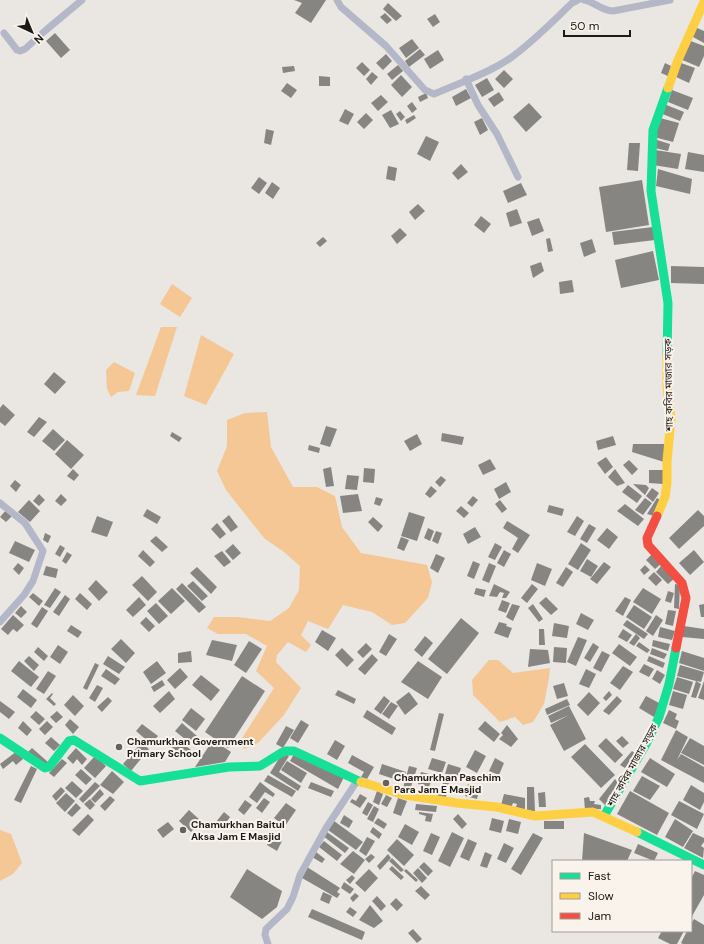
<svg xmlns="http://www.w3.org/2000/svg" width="704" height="944" font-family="'DM Sans','Noto Sans Bengali',sans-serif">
  <rect width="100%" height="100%" fill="#eae6e2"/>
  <!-- water -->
  <path fill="#f4c794" d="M172 284 192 298 180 317 160 304Z
    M161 327H177L155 396 136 395Z
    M201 335 234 354 206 405 184 396Z
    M114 362 135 373 129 391 118 392 111 397 107 389 106 370Z
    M267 412 271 447 293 487H317L335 496 342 527 361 553 427 565 432 582 428 598 405 623 392 625 372 612 343 605 328 629 308 621 301 635 311 645 306 652 288 642 277 655 276 662 301 688 284 715 258 743 244 749 239 743 274 688 256 671 267 646 246 634H218L207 628 214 617H237L270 621 289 608 299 590 300 566 284 552 264 538 226 490 217 471 227 446V420L245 413Z
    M489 660H498L513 673 550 668 549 678 544 704 533 722 523 725 515 717 500 722 473 695 472 680Z
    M0 830 11 834 22 863 13 874 0 881Z"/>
  <!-- building -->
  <path fill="#878582" d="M294 0H326L311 23 295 13 302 3Z
    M388 3 402 16 396 21 383 9Z
    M385 13 392 20 387 24 380 17Z
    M435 14 440 22 433 27 427 19Z
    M695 27 704 31V43L691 36Z
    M55 33 70 50 61 58 46 41Z
    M412 39 419 48 406 58 399 48Z
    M688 40 704 46V56L699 67 680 59Z
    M420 49 425 55 409 67 405 61Z
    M438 50 444 60 430 69 424 59Z
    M386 54 392 61 383 70 376 63Z
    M362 62 370 70 364 76 356 68Z
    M665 63 671 66 668 76 661 73Z
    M681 63 695 68 689 83 676 77Z
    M398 65 403 71 392 80 387 74Z
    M294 66 295 71 283 73 282 67Z
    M504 70 513 79 504 88 495 79Z
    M372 72 378 77 371 85 366 79Z
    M401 75 412 87 402 97 391 85Z
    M319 76 330 77V86H319Z
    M487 78 494 90 482 97 475 85Z
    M287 83 297 90 291 98 281 91Z
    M466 89 471 98 456 106 452 97Z
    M672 90 693 98 688 110 668 102Z
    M499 92 504 100 494 107 488 99Z
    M426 93 428 98 420 102 418 97Z
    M381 95 388 102 378 111 371 103Z
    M412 102 417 109 412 113 407 106Z
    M529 103 542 117 526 132 513 117Z
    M664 104 684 112 680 121 660 113Z
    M345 109 354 114 348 125 339 121Z
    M391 110 399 124 390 128 382 115Z
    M400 111 405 117 401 121 396 114Z
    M366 113 373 120 364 129 357 122Z
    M414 115 416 118 407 124 405 120Z
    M482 118 488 130 480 135 474 122Z
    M660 118 679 123 673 142 654 137Z
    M266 129 274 131 271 145 264 143Z
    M426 136 439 142 430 161 417 154Z
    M657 140 670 144 668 151 655 148Z
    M629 143H640L638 171 627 170Z
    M655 150 681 154 678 169 653 165Z
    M688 152 704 155V172L685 169Z
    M461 164 468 172 458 180 452 173Z
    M388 166 397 168 395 181 386 179Z
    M658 169 692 179 690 194 656 186Z
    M259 177 267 183 259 194 251 188Z
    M642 180 649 225 606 232 599 187Z
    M272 182 280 188 273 199 265 193Z
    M521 183 527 195 508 203 503 191Z
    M418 204 425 211 415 220 409 212Z
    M517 209 522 223 510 227 506 213Z
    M481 216 491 224 484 233 474 225Z
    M539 218 544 231 532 236 527 222Z
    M653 227 655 240 614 245 612 232Z
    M400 228 407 235 397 244 391 236Z
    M323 237 327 241 320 247 316 243Z
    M550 238 553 251 548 252 546 239Z
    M592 239 596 252 584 257 580 243Z
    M653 251 659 280 621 288 615 260Z
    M541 262 544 271 533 278 530 266Z
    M671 266 704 267V284L671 283Z
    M572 280 574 292 560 294 559 282Z
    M54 372 66 382 55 394 44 384Z
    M3 404 15 415 5 426 0 422V408Z
    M39 417 47 422 34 437 27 432Z
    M326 426 337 429 330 447 320 444Z
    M53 429 65 440 54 451 42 441Z
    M172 432 182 438 179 442 170 436Z
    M442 433 464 437 462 445 441 441Z
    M417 434 422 444 410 451 404 441Z
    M613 436 616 445 598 450 596 441Z
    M67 440 84 455 71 469 55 454Z
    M633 444H664V462L632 452Z
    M309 445 320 448 319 453 308 450Z
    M606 457 613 467 605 474 597 463Z
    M490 459 496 469 483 475 478 465Z
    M629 460 638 469 632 475 623 465Z
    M331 467 334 486 326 487 323 469Z
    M364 468 375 469 374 483 363 482Z
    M73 469 79 475 74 481 67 476Z
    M615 469 625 483 617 486 608 477Z
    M649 470H664L663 484 649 483Z
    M347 475 359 476 357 490 345 489Z
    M441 476 446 480 440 487 435 482Z
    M15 480 21 485 16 492 10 486Z
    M506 482 511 492 499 499 494 489Z
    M633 484 646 485 649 488 645 495Z
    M628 485 642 496 637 503 622 492Z
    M431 486 437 491 430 498 425 494Z
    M652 488 659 493 653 502 646 496Z
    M39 494 45 500 39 506 33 501Z
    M61 494 67 500 61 506 55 501Z
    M358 494 362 511 343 513 340 496Z
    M473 496 478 500 472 507 467 503Z
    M376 497 383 499 380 506 374 504Z
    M645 498 652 503 643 515 635 510Z
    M657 498 662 501 654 516 647 514Z
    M29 500 40 511 30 522 18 512Z
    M500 500 507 509 502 513 495 504Z
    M625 504 644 519 638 526 617 511Z
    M549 505 564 509 562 516 547 512Z
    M461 506 469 513 464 518 456 511Z
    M147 509 161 517 157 524 143 516Z
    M6 510 12 516 6 522 0 517Z
    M698 510 704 516V526L679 549 669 538Z
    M409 512 425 517 417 541 401 536Z
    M229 515 238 527 231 532 222 521Z
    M97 516 113 522 107 537 91 532Z
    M577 516 584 521 575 536 567 532Z
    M373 517 383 526 378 532 368 522Z
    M507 521 530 535 518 553 512 549 518 538 503 528Z
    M217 523 226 534 220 539 211 529Z
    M589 524 596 528 587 543 580 539Z
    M475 527 481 537 468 544 463 534Z
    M428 528 434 531 430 541 424 538Z
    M607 528 618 537 609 549 597 540Z
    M436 531 442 533 438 544 432 541Z
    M45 533 51 536 48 543 43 540Z
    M156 536 168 547 162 552 150 541Z
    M401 537 409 540 404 551 397 548Z
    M15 541 35 550 29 562 9 553Z
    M495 543 502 547 495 560 488 557Z
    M581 543 591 550 578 570 568 564Z
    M233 544 241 553 233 560 225 551Z
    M60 545 65 548 60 557 55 554Z
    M143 550 155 562 150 567 138 556Z
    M504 550 511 554 504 567 497 563Z
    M694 550 704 562 690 575 679 563Z
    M222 551 231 562 224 567 214 556Z
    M67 552 72 555 66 564 62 561Z
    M653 553 662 563 655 569 646 560Z
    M436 554 445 558 438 573 430 568Z
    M587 559 598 566 591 577 580 571Z
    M473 561 480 564 474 579 467 576Z
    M604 562 611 567 597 584 590 579Z
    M18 563 24 568 19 575 13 569Z
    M489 563 496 566 489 583 482 580Z
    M537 563 552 569 545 586 531 580Z
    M645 565 650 570 644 575 640 570Z
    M46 566 58 569 56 578 43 575Z
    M661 566 674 579 668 584 656 572Z
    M197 567 217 587 211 594 190 573Z
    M566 567 573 572 563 587 556 583Z
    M654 572 662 580 656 586 648 578Z
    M142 576 157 592 148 601 132 585Z
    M96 580 108 592 99 601 88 589Z
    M193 581 208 596 202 601 187 586Z
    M182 583 206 607 199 613 176 589Z
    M494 584 510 592 506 598H502L504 593 500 592 497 597 489 596Z
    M532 584 538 589 527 603 521 598Z
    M675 584 680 585 679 609 674 608Z
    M55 588 61 592 50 608 44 605Z
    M172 588 185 601 171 614 158 601Z
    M476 588 486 590 484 597 474 594Z
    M643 588 661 599 652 614 633 602Z
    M668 591 674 593 671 603 665 601Z
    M33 593 43 601 39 606 29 597Z
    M80 593 92 604 87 610 75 599Z
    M65 595 70 599 59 616 53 612Z
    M139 597 146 605 133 617 126 610Z
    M546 597 558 609 551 615 539 603Z
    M625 597 631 600 623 616 615 611Z
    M502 600 510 603 506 613 498 610Z
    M156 603 168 616 159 624 147 611Z
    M512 604 520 606 513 621 506 617Z
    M533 604 543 619 539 622 528 608Z
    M704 604V617H701L699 605Z
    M634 605 652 617 644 629 626 617Z
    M21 606 27 612 21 618 15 613Z
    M42 607 48 611 37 628 31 624Z
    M668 610 676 611 673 626 665 624Z
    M581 613 594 620 588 630 576 624Z
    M13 615 24 625 17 632 13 629 8 635 1 629Z
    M656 615 663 620 653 636 646 631Z
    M146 617 155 626 149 632 140 623Z
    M461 618 479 633 447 674 428 659Z
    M627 620 648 634 644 639 623 625Z
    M499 622 507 624 506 626 512 628 508 638 494 633Z
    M554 623 569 626 567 638 552 636Z
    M71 625 82 632 78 638 67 631Z
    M684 626 704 629V639L682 637Z
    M660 627 675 631 672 640 658 637Z
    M539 629H544L545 645H539Z
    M623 629 632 635 627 642 618 637Z
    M322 630 336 638 328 651 315 642Z
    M389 634 397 639 386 656 379 652Z
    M636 634 640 638 634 646 629 643Z
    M425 636 433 643 422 657 414 650Z
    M578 637 587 640 576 666 567 662Z
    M121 639 135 653 126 663 111 649Z
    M212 640 237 645 232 661 206 655Z
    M653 640 670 644 668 651 652 646Z
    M249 641 262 649 246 673 234 665Z
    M639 642 650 650 647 653 636 646Z
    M366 643 372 649 363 658 357 652Z
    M593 643 599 647 590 662 584 658Z
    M619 644 637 657 630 666 612 653Z
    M58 645 68 652 60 664 50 657Z
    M38 647 48 656 44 661 34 652Z
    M554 647 567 648 566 663 553 662Z
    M342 648 354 660 347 667 335 655Z
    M652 648 667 654 664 659 650 654Z
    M530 649 548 650 550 663 528 667Z
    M191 651 192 662 178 663V653Z
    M602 651 610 655 601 672 593 668Z
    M682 651 704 658V671L679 663Z
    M372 654 378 660 365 675 358 669Z
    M29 656 39 665 34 671 24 661Z
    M108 656 125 667 119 674 103 664Z
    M649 656 665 663 663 668 647 661Z
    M19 661 39 677 31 687 11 671Z
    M157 661 166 673 151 684 143 672Z
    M418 661 442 677 428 699 401 682Z
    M95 663 99 665 87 690 83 688Z
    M644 664 654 669 649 677 639 672Z
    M680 665 704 672 701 682 696 681 701 684 696 698 691 697 696 681 677 676Z
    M623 666 633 672 620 690 610 683Z
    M180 668 188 677 175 689 167 680Z
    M106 669 120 679 115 685 101 676Z
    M586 669 596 674 589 688 579 684Z
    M657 670 665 675 660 684 652 679Z
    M48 671 56 676 44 694 36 689Z
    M201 675 220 690 211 701 192 685Z
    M242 676 265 691 228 748 205 732Z
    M677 677 693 682 689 694 673 689Z
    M162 680 165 685 154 692 151 687Z
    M704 681V700L698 698Z
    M564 683 568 696 557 699 553 686Z
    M97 685 103 688 95 702 89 698Z
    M23 689 37 700 31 708 17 697Z
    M338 690 356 699 354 704 335 695Z
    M169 691 175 699 160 713 153 706Z
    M609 691 612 695 606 701 603 698Z
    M673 691 687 695 683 709 669 705Z
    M409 692 418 704 405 715 396 702Z
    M589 692 600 703 588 716 577 705Z
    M52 693 53 694 50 698 56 704 54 706 46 699Z
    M73 695 84 706 75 716 64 705Z
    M384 696 390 701 381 714 374 709Z
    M617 696 622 701 609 715 603 711Z
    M646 696 661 704 654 717 639 708Z
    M108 697 112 701 102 712 97 707Z
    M567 699 570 705 547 715 545 709Z
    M0 701 15 712 9 719 0 712Z
    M391 702 398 706 389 719 382 714Z
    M569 706 586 739 564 751 550 725 569 715 551 723 548 716Z
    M191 708 205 719 196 731 182 720Z
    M367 710 396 728 392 735 363 717Z
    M669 710 677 714 675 719 679 721 676 729 663 723Z
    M36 711 45 719 39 725 30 717Z
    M57 711 63 717 56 723 50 717Z
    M439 713 444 714 435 751 430 750Z
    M70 719 79 727 73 734 65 725Z
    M301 720 309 725 298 743 290 738Z
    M23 721 32 730 27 736 18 728Z
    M47 721 53 727 45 735 39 729Z
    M485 721 500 734 494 742 478 729Z
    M182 723 197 736 191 744 175 731Z
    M142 724 158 736 151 744 136 731Z
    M507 725 518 739 511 747 499 739 503 735 501 733Z
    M286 726 294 730 283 748 276 744Z
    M676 730 688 737 677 760 681 754 704 767V783L661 760Z
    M622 736 629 743 623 748 616 741Z
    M51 737 60 745 54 751 45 743Z
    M175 737 191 750 184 757 169 745Z
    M606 738 623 755 615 763 598 746Z
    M690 738 704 746V765L681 753Z
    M213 740 231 752 225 762 195 767Z
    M335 740 345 746 337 760 327 754Z
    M141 743 149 749 131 771 123 764Z
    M585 744 615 775 601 788 571 757Z
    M32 748 48 762 44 767 25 755Z
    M76 748 87 759 82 765 77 759 73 764 67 758Z
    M475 750 486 756 477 773 466 767Z
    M17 751 23 759 16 765 13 761 3 769 0 764Z
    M632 751 636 754 625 768 620 765Z
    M283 752 289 756 279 772 301 786 298 791 270 773Z
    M294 754 344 777 338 789 290 761Z
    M352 755 374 767 367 779 361 777 364 772 348 763Z
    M95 756 106 766 95 778 84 768Z
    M432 758 446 762 442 773 428 769Z
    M495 758 504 763 499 775 489 771Z
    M650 758 675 774 667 787 641 772Z
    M62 759 67 763 54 777 49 773Z
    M287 761 307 773 301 783 281 770Z
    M382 764 406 772 403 782 379 774Z
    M448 764 461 768 458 778 445 774Z
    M31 766 37 769 21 803 14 800Z
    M409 766 417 768 410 790 403 788Z
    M81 769 92 779 86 785 75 775Z
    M112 771 124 782 113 794 100 785Z
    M421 772 433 775 429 787 418 784Z
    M268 775 296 791 292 797 264 781Z
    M642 776 660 786 650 800 633 791Z
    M615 779 621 786 606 806 599 799Z
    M72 781 83 791 76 798 65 788Z
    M444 781 449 783 444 793 447 794 445 799 437 797Z
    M95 782 100 786 83 803 79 799Z
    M260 782 275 794 273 797 265 792 257 803 249 797Z
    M311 782 334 791 331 797 308 788Z
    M468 784 480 787 477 799 465 796Z
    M691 785 704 793V802L700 810 683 800Z
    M61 787 65 791 56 801 52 796Z
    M527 787H534L535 811H527Z
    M100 789 104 794 95 803 91 799Z
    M377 791 383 794 379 805 373 802Z
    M630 791 669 813 657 835 617 814Z
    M545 792 546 807H539L538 793Z
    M66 793 75 801 65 812 56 803Z
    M360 794 367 798 360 808 350 802 352 799 356 801Z
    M504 794 525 798V811L515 809 517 804 513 803 511 808 501 805Z
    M386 795 392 798 387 807 381 804Z
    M110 796 115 800 105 811 100 806Z
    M589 797 590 801H595L594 804 601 805V809L585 810 584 798Z
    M264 798 270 802 262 813 256 808Z
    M398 798 407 801 401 816 393 813Z
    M90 799 95 805 90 810 84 804Z
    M245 800 252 805 244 815 238 810Z
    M679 801 704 814 697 829 671 815Z
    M368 802 373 805 367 816 362 813Z
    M76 803 81 808 72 817 67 813Z
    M286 803 296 810 285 826 274 818Z
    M416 804 437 806 436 812 415 810Z
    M374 806 379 809 373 822 367 819Z
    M189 810 201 821 191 832 179 821Z
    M224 812 230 817 223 827 216 822Z
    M419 812 433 814 431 822 425 821 426 816 419 814Z
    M88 814 94 820 79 836 72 830Z
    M458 814 467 824 462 829 453 819Z
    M344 815 353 821 349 828 340 823Z
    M378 818 387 824 384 829 374 823Z
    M492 818 504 821 501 833 489 830Z
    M509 819 521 822 518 834 506 831Z
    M675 819 693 831 683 847 665 837Z
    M334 821 363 842 356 850 328 830Z
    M544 821H564V829H544Z
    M168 822 174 829 163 838 157 830Z
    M405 824 419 832 412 845 398 837Z
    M373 827 382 834 379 839 370 832Z
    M327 832 349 848 345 853 323 836Z
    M452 832 464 838 450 867 438 861Z
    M431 833 440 837 432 855 423 851Z
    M533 833 543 838 521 875 511 869Z
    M584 833 632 850 627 861H582Z
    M693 833 704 838V842L701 846 704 848 703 858 684 848Z
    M272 836 282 841 277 851 267 845Z
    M367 837 375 841 366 856 359 851Z
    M397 839 414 855 404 866 387 850Z
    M468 839 477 843 469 861 460 857Z
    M324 841 342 855 337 861 319 847Z
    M504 843 514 848 506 863 497 859Z
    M638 844 658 853 654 861 634 853Z
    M353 851 365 860 354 874 340 864Z
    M316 852 325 859 322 863 312 857Z
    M485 852 492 855 487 868 480 866Z
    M371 854 375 857 369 863 365 859Z
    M388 854 391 858 380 870 377 866Z
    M392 858 404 870 401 872 389 861Z
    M424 862 433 871 428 876 419 867Z
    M392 866 404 877 401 880 389 869Z
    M307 867 340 888 337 892 340 894 337 898 302 878Z
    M418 868 427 878 422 883 413 873Z
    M247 869 282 891 277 907 262 919 230 897Z
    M369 869 378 878 365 892 355 883Z
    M406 869 418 880 416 882 404 871Z
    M695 871 704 875V895L691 918V879Z
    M352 875 355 878 350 884 346 880Z
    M344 882 354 889 350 894 341 888Z
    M421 886 430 895 425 900 415 891Z
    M323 892 332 896 329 904 320 900Z
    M355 893 359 896 353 902 350 898Z
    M377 896 386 906 381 911 372 901Z
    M396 898 403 905 397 911 390 904Z
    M370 905 383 921 374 928 359 920Z
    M350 907 357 912 353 917 346 912Z
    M312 909 365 932 362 940 308 917Z
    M694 919 704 925V944H683L681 943 687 931H691V924Z
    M413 929 422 939 417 943 408 933Z
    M662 931H684L677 944H670L658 938Z"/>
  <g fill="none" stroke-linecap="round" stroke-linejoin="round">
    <!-- street -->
    <path stroke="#b3b7c7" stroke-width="7" d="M337 0 341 7 386 46 425 90 434 94C459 83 487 74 509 59 532 43 552 22 572 3L578 0
      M584 0C595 2 600 10 613 11L670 0
      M4 33 17 50 20 51 25 49 46 30 82 0
      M466 79 478 105 497 134 518 177
      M0 503 25 523 43 551 33 581 24 595 0 622
      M268 944 265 935 266 929 287 909 293 897 300 875 326 828 357 781"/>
    <!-- fast -->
    <path stroke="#16e098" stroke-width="9" d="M667 356 668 303 651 191 653 130 668 88
      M0 738 45 768 49 767 69 741 74 740 140 781 229 767 260 766 281 753 286 751H294L361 782
      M604 816 646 744 659 717 669 684 676 648
      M637 832 704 865"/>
    <!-- slow -->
    <path stroke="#ffcf43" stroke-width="9" d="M668 88 678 60 704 2
      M657 516 665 497 667 483V461L671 419 667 387V356
      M361 782 405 795 457 803 497 807 535 816 593 812 637 832"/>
    <!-- jam -->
    <path stroke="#f24e42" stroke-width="9" d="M657 516 647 538 648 545 682 583 686 598 676 648"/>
  </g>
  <!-- markers -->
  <g fill="#64615e" stroke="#faf3eb" stroke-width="1.5">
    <circle cx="119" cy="747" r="4"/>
    <circle cx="386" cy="783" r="4"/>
    <circle cx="183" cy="830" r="4"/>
  </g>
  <g text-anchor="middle" stroke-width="4" stroke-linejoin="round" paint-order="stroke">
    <!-- street labels -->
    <g font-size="10" fill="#1c1a17" stroke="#faf3eb">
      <text transform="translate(668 385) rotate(-91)" y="4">শাহ কবির মাজার সড়ক</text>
      <text transform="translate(632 765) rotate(-61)" y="4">শাহ কবির মাজার সড়ক</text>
    </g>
    <!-- poi labels -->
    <g font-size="10" font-weight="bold" fill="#1c1a17" stroke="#faf3eb" text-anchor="start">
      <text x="127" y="745">Chamurkhan Government<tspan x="127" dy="12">Primary School</tspan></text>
      <text x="394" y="781">Chamurkhan Paschim<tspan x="394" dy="12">Para Jam E Masjid</tspan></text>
      <text x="191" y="828">Chamurkhan Baitul<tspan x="191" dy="12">Aksa Jam E Masjid</tspan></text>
    </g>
  </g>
  <!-- legend -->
  <rect x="552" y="860" width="140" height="72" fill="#faf3eb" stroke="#a19c96"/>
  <rect x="560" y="873" width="20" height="6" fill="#16e098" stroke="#a19c96"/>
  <text x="588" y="880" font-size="12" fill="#1c1a17">Fast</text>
  <rect x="560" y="893" width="20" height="6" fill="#ffcf43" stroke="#a19c96"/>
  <text x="588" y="900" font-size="12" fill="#1c1a17">Slow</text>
  <rect x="560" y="913" width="20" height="6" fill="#f24e42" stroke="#a19c96"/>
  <text x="588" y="920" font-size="12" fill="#1c1a17">Jam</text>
  <!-- north arrow -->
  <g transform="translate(32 32) rotate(136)" stroke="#faf3eb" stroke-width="3" paint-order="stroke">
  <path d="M0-3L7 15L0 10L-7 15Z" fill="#1c1a17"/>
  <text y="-6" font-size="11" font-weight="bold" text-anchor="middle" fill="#1c1a17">N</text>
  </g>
  <!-- scale -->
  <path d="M564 30v6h66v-6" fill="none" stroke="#1c1a17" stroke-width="2"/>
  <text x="570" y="30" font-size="12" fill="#1c1a17" stroke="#faf3eb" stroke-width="3" paint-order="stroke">50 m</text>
</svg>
